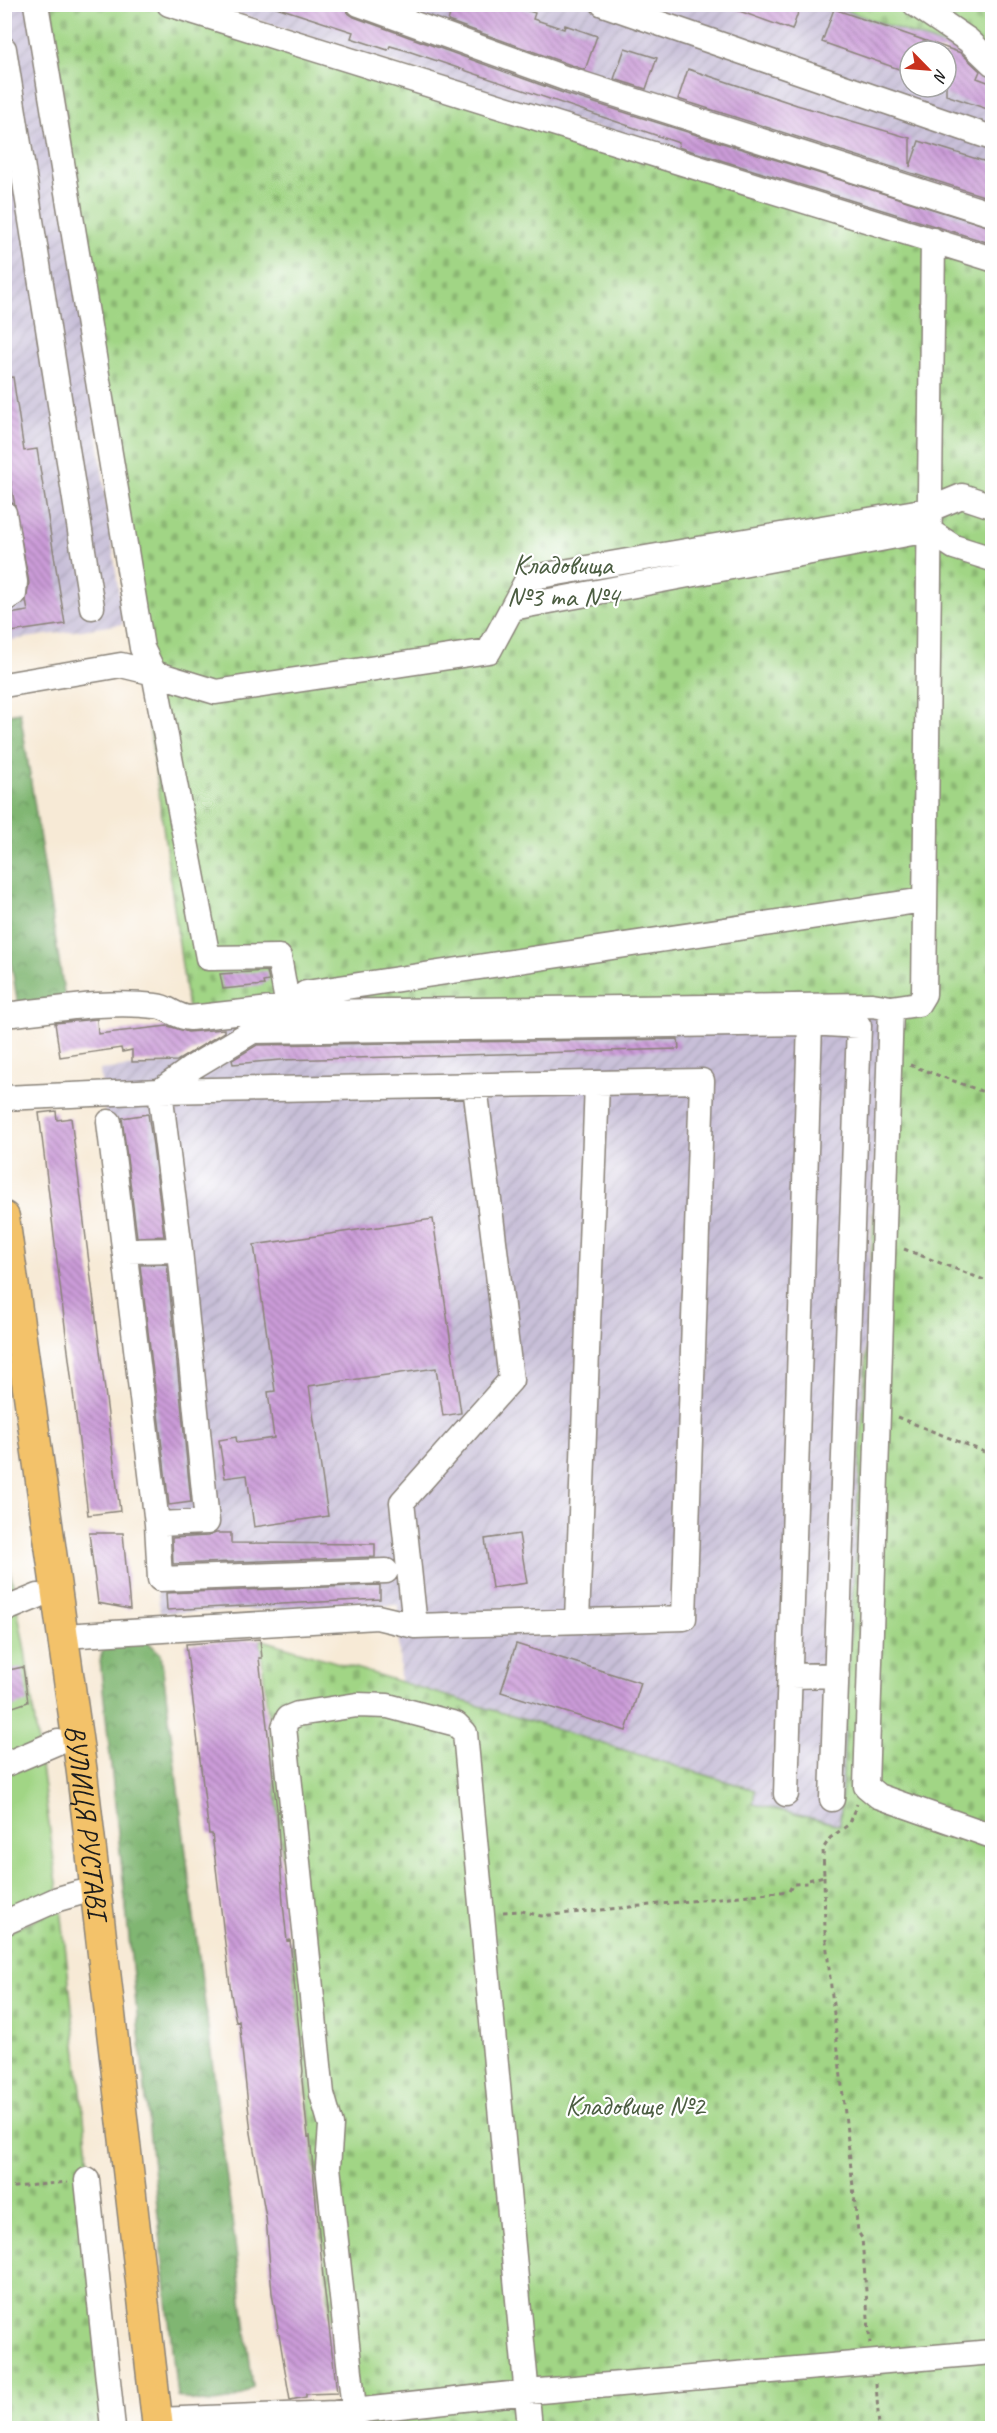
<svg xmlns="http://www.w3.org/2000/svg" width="997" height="2433" font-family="Caveat,sans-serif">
  <defs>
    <pattern id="industrial-furrows" width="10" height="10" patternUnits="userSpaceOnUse" patternTransform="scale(1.5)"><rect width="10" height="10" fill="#c8bfd8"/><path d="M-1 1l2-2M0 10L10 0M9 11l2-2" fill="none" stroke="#aba4b9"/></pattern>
    <pattern id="forest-crowns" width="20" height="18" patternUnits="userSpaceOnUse" patternTransform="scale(1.5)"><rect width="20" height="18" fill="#80b672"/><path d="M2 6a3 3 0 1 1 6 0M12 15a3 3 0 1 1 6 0" fill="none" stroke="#68935d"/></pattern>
    <pattern id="cemetery-stones" width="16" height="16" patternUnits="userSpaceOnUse" patternTransform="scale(1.5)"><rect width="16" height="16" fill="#a1d585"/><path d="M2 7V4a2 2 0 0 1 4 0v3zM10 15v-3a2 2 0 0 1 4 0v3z" fill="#8ab672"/></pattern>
    <pattern id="building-back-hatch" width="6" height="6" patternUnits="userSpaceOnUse" patternTransform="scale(1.5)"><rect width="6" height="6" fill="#cb9bd8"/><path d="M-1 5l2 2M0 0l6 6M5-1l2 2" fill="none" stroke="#a47eae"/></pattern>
  </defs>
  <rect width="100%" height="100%" fill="#fff"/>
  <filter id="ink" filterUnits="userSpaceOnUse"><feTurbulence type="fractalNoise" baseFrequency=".0167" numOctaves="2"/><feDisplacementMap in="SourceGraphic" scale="12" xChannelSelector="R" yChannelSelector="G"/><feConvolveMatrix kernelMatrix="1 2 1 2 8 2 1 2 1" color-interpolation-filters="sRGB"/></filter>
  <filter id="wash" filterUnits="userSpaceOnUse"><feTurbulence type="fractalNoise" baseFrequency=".008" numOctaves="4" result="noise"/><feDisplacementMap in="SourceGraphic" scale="24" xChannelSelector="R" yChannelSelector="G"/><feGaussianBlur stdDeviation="1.35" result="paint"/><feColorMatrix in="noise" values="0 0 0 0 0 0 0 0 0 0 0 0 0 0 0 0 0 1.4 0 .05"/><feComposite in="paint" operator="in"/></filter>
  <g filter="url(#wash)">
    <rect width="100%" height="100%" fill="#f7ead6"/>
    <!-- industrial -->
    <path fill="url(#industrial-furrows)" fill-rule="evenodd" d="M830 4 985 60 980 76 992 81V254L210 5ZM910 51H946V87H910Z
      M4 5H39L123 624 5 641Z
      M882 1014 840 1825 752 1804 754 1789 400 1681 398 1605 160 1613 100 1070 199 1059 224 1039 222 1020Z"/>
    <!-- forest -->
    <path fill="url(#forest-crowns)" stroke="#4e6947" stroke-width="1.5" d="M20 712 65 999 18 1006 5 923 4 715Z
      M125 1639 149 1643 161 1654 253 2387C229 2408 205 2405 177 2396L100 1660 104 1646Z"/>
    <!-- cemetery -->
    <path fill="url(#cemetery-stones)" stroke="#5e7850" stroke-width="1.5" d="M51 5H158L992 259V2428H342L260 1639 755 1790 753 1804 840 1825 883 1051 882 1014 190 1024Z
      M830 5H992V81L980 76 985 60Z
      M61 1908 118 2428H5L4 1934Z"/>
    <!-- garden -->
    <path fill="#a1d585" stroke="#5e7850" stroke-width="1.5" d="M4 1537 25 1650 58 1890 4 1914Z"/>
    <g id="blocks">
      <!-- building -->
      <path fill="url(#building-back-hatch)" d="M277 4H345L348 13 354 17 566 94 993 228V244L678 147 679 143 408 51 390 46 388 50 351 38 353 32 276 7Z
        M453 4H508L535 13 533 19 564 29 565 25 597 36 585 70 448 21Z
        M728 4H801L792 30 728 7Z
        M834 9 961 53 980 71 977 78 993 84V111L946 95V51H910V73L822 42Z
        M625 48 657 58 646 89 614 79Z
        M688 69 797 105 910 138V167L919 141 993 164V199L678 99Z
        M13 377 24 451 37 449 65 624 4 633V615L28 611 26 601 29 583 4 446V378Z
        M267 971 269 981 263 982 264 985 223 989 220 974Z
        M97 1019 98 1034 168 1026 188 1032 224 1029V1032L177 1061 132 1062V1050L122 1052 121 1048 60 1057 55 1023Z
        M678 1039 679 1049 281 1060 233 1064 232 1060 257 1045Z
        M56 1111 57 1120 71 1118 120 1511 88 1515 39 1113Z
        M148 1114 153 1146 164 1236 137 1237 122 1118Z
        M433 1219 461 1413 443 1416 436 1368 309 1386 328 1516 254 1527 247 1475 225 1478 219 1440 236 1437 237 1443 274 1438 268 1392 275 1391 254 1245Z
        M167 1264 191 1502 169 1505 140 1265Z
        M89 1533H123L130 1609 98 1603Z
        M216 1533H231V1543L375 1544V1557L173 1564 172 1538 208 1536Z
        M519 1534 527 1583 492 1588 485 1539Z
        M380 1585V1599L167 1610 166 1593Z
        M260 1639 262 1658H259L277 1810 283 1903 287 1941 290 1940 303 2071 302 2080 308 2137 310 2136 323 2277 337 2393 306 2394V2397L290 2400 272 2293 266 2217 251 2133 239 2021 236 2022 231 1994 212 1834H209L186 1644Z
        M516 1644 641 1683 626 1731 501 1692Z
        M23 1667 28 1702 4 1710V1671Z"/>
    </g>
  </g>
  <g filter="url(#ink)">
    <use href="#blocks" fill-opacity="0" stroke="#8a8379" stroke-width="1.5"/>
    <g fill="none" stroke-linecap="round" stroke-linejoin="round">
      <defs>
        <path id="minor" d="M36 4 142 648 154 673 216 692 489 651 512 608 928 530 954 547 992 559
          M169 4 992 259
          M359 4 570 80 992 214
          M603 4 992 138
          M915 4 968 40 992 63
          M4 49 92 607
          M4 513 15 582 14 594 4 600
          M512 608 528 578 928 510 962 496 992 506
          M4 685 121 665 154 673 208 958 279 957 288 1007 308 1012 872 1005 891 1008 866 1786 878 1796 992 1836
          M891 1008 918 1004 924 994 933 240
          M4 1015C54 1010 106 1000 156 1006 169 1007 175 1017 190 1018L288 1007 306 993 924 900
          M810 1023 859 1026 832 1799
          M4 1098 160 1091 702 1081 684 1618 415 1626 377 1617 63 1636
          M109 1122 157 1524 160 1579 386 1571
          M126 1251 180 1250
          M157 1524 207 1522 180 1250 160 1091 193 1067 253 1031 810 1023 786 1794
          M4 1610 38 1596
          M577 1621 597 1083
          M415 1626 402 1502 511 1380 475 1086
          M790 1676 837 1675
          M4 1765 58 1742
          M4 1923 58 1899 79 1893
          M87 2180 113 2428
          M157 2420 335 2413 528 2392 992 2352
          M356 2428 328 2167 331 2125 322 2094 284 1727 288 1718 298 1714 357 1705 388 1706 456 1724 465 1733 530 2428"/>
        <g id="major">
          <path id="s1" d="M4 1217 82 1773 158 2428"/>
        </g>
      </defs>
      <!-- minor casing -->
      <use href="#minor" stroke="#8a8379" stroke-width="27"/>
      <!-- major casing -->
      <use href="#major" stroke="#8a8379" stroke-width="33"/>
      <!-- path -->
      <path stroke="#8a8379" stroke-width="3" stroke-dasharray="4.5 4.5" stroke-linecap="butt" d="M910 1065 992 1095
        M904 1249 992 1283
        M897 1417 992 1455
        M824 1876 825 1932 858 2232 862 2238 870 2344
        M503 1912 522 1911 541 1916 789 1891 793 1884 808 1883V1880L824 1876 823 1849 830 1838 848 1825 857 1804
        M4 2188 68 2182
        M876 2383 879 2428"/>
      <!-- minor -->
      <use href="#minor" stroke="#fff" stroke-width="24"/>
      <!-- major -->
      <use href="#major" stroke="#f3c26a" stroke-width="30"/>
    </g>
  </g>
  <g text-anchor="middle" stroke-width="4.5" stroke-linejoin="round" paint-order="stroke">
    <!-- park labels -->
    <g font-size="28" fill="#4b5d41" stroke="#fff">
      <text x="563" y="574">Кладовища<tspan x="563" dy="32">№3 та №4</tspan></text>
      <text x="635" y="2115">Кладовище №2</text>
    </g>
    <!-- street labels -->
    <g font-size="28" fill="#1c1c1c" stroke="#fff">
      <text dy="10" stroke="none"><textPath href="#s1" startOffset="610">ВУЛИЦЯ РУСТАВІ</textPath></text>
    </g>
  </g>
  <!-- margin -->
  <rect width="997" height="2433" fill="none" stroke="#fff" stroke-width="24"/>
  <!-- north arrow -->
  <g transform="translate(928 69) rotate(115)"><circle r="28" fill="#ffffff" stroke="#a4a4a4" stroke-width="1.5"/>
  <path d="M0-4.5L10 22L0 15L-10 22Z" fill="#c8321e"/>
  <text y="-9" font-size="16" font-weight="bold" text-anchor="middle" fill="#1c1c1c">N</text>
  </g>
</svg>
